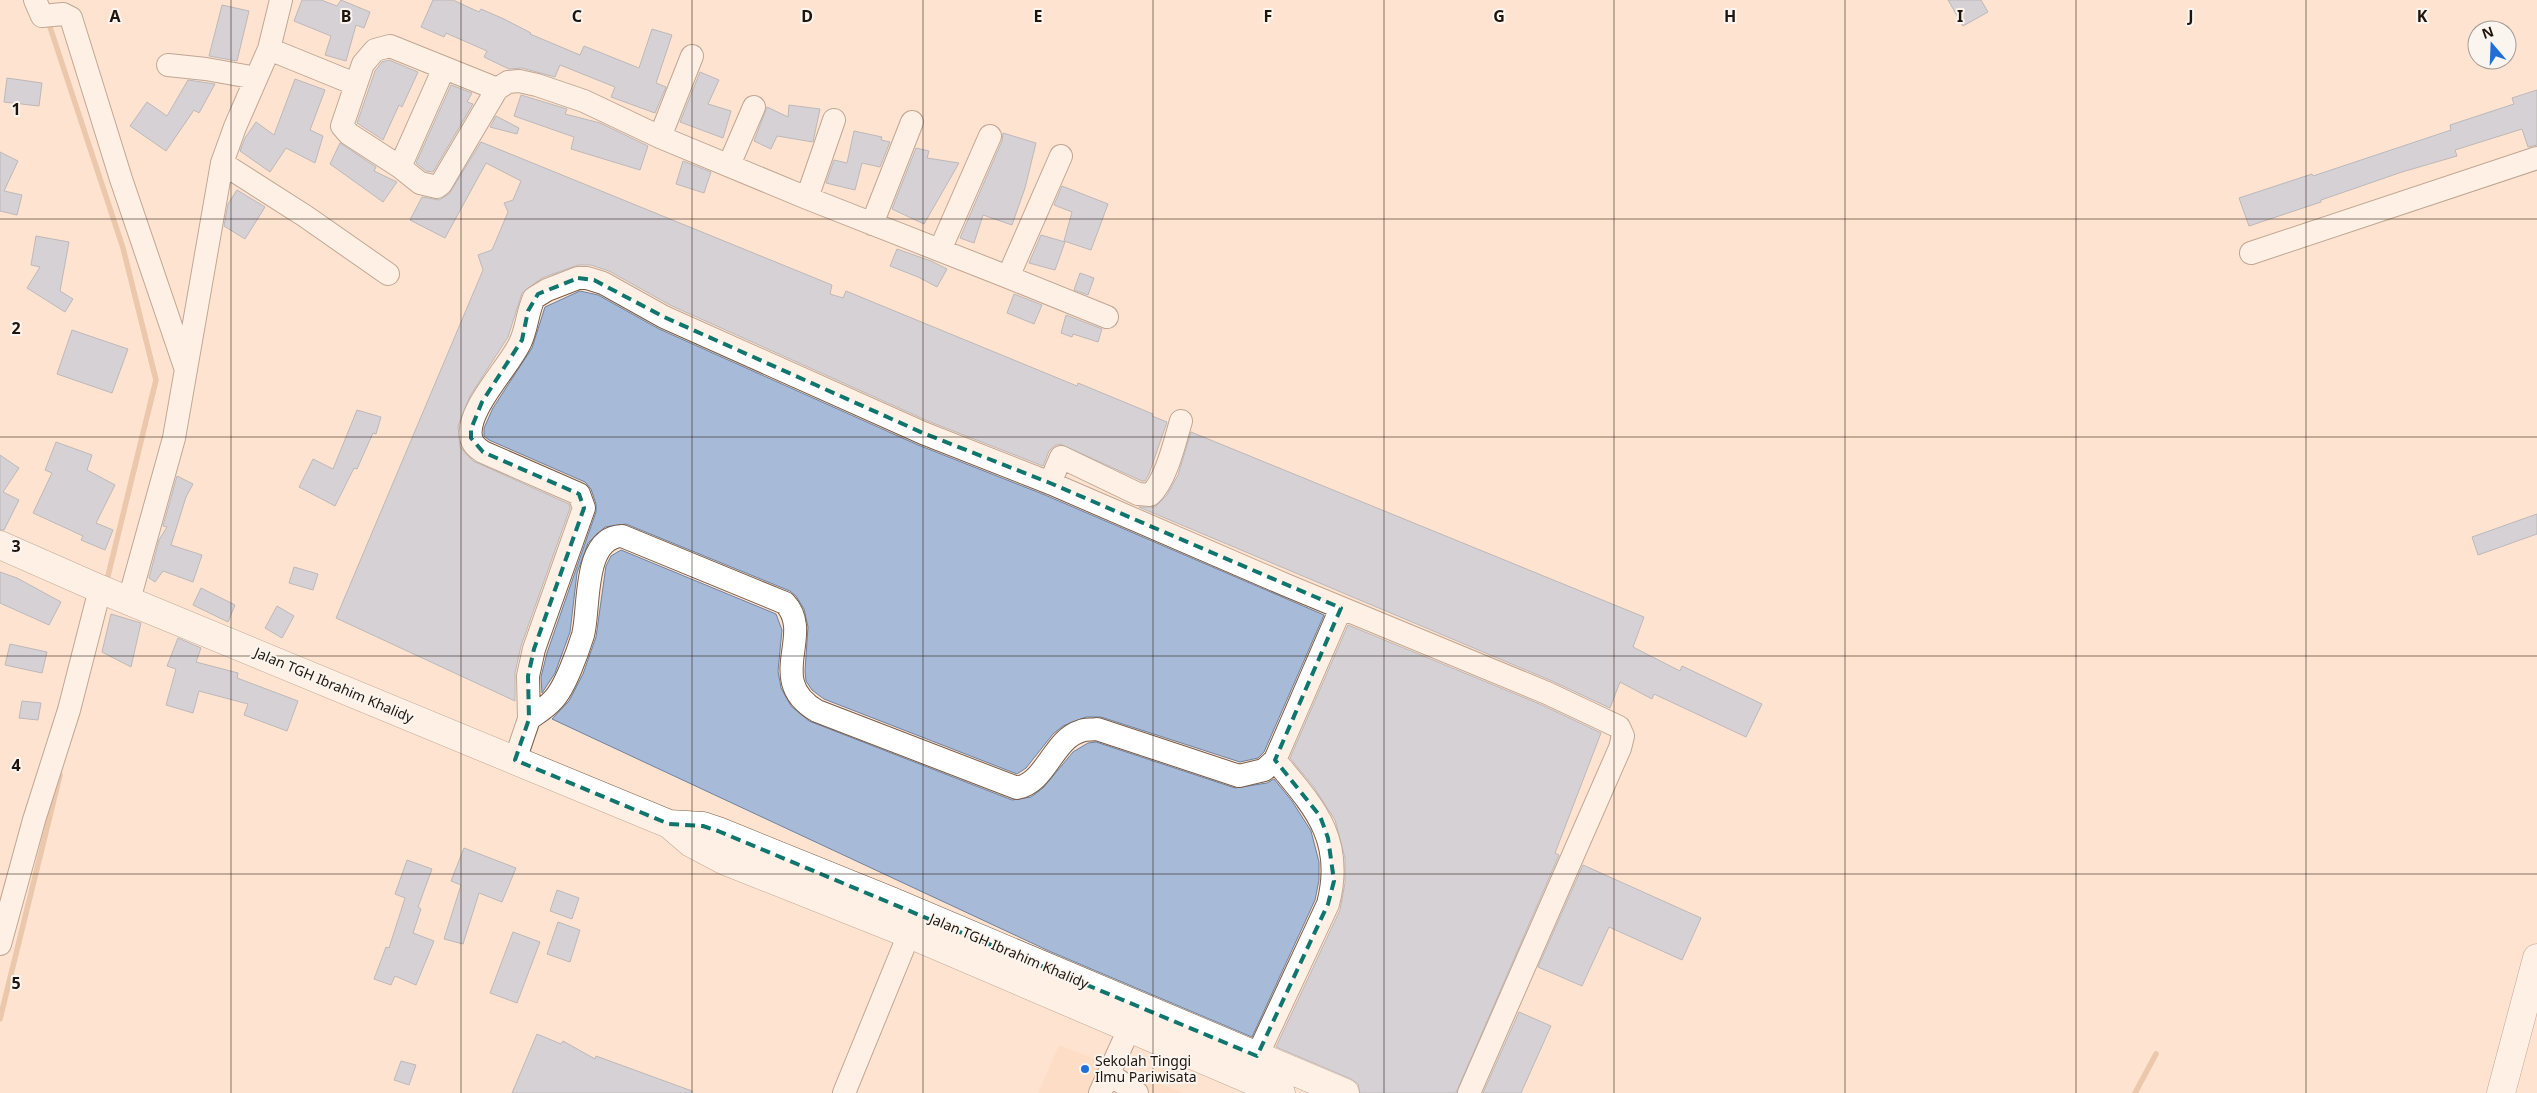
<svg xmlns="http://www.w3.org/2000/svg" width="2537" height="1093" font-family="'Noto Sans',sans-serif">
  <rect width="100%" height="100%" fill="#fee3d0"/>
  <!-- built -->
  <path fill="#fed6ba" d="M1059 1045 1184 1093H1038Z"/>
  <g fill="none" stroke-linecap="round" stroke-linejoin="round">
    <!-- stream -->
    <path stroke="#d4a482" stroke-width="5.5" d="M48 21 123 248 156 380 106 584
      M0 1019 60 775
      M2135 1093 2156 1054"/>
  </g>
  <!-- building -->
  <path fill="#a7bbd9" stroke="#6f829e" d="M302 0H321L337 6 341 0 370 12 364 28 356 25 346 61 325 55 331 36 294 21Z
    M433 0H453L479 12 481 9 504 19 531 33 530 34 580 55 584 46 639 68 652 29 672 35 656 83 666 87 655 113 611 97 615 87 560 65 555 77 522 68 509 69 484 57 487 51 446 33 444 37 421 27Z
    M1948 0H1981L1988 12 1963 26Z
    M222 5 249 11 237 61 209 56Z
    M389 60 418 72 402 107 399 105 383 140 357 123 375 71 382 62Z
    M700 72 719 80 708 104 731 111 723 138 680 122Z
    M7 78 42 83 39 106 4 102Z
    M295 79 325 90 310 130 323 136 315 163 286 148 270 172 240 151 245 138 256 122 274 135Z
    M188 80 215 84 199 113 194 110 166 151 130 126 147 102 167 116Z
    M451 85 472 93 467 102 473 104 433 172 426 171 416 163Z
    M2537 90V145L2528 147 2522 129 2455 150 2457 156 2402 172 2321 200V202L2249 226 2239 198 2312 174 2313 176 2451 130 2450 125 2514 104 2512 98Z
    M521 95 567 109 565 114 600 123 648 146 640 170 571 149 574 137 514 116Z
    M789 105 820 109 813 142 777 136 771 149 754 141 767 107 788 117Z
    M496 116 519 128 517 134 490 127Z
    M854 131 882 137 881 140 890 142 880 167 862 163 855 190 826 183 834 160 847 163Z
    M1003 133 1036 143 1025 188 1012 225 983 215 974 243 960 238 1002 141Z
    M481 142 832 285 830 294 843 298 846 291 1077 386 1078 383 1153 414 1152 416 1167 422 1149 474 1145 481H1142L1060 444 1054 446 1049 451 1043 466 928 421 670 305 609 271 591 265H578L542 278 522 293 508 337 470 396 458 426 460 447 473 461 569 504 570 508 521 646 515 673V701L336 618 483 270 478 255 492 250 508 212 504 203 513 200 521 181 486 163 445 238 410 220 422 197 439 200 449 194Z
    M340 143 376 167 374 171 397 182 383 202 330 164Z
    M916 148 929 151 927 158 959 163 924 224 892 209Z
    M0 152 18 161 4 191 22 195 17 215 0 211Z
    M683 161 711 172 704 193 676 184Z
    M1062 186 1108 204 1091 250 1064 241 1072 212 1054 205Z
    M237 190 265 207 245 239 224 226 228 204Z
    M1041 235 1065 242 1055 270 1029 263Z
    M36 236 69 242 60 291 73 299 65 312 27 288 40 267 31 265Z
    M897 249 931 261 947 269 937 287 918 277 890 266Z
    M1080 273 1094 278 1088 295 1074 290Z
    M580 291 598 295 659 329 918 445 1045 495 1324 615 1264 752 1258 758 1240 762 1101 717H1086L1063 726 1053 734 1026 768 1017 774 824 699 812 690 806 681 805 671 808 627 804 609 796 596 790 591 626 524 605 527 588 543 577 573 570 632 555 673 542 693 541 677 547 653 596 512V504L591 489 585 482 489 440 484 436V428L493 408 532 348 545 307Z
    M1014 294 1042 305 1034 324 1007 313Z
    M1066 315 1102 329 1098 342 1073 334 1072 337 1061 333Z
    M72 330 128 349 112 393 57 374Z
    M357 410 381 417 376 434 373 433 357 469 354 468 335 506 299 487 313 459 333 469Z
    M1191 432 1644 617 1633 647 1680 671 1682 666 1762 704 1746 737 1654 694 1652 699 1620 682 1610 708 1552 681 1139 507H1155L1167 495 1178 475Z
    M56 442 92 455 87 470 115 485 96 523 113 530 105 550 81 540 83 536 33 513 52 473 45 470Z
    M0 455 19 468 3 492 19 500 4 530H0Z
    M177 476 193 484 186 497 171 545 202 555 193 582 163 571 155 582 149 578 159 540 167 527 163 526Z
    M2537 514V534L2478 555 2472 537Z
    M621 550 776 614 782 630 778 671 781 688 791 706 809 721 1012 800 1031 797 1043 788 1073 752 1088 743 1096 742 1235 788 1267 783 1274 779 1292 801 1311 831 1319 862V880L1315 900 1252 1037 1049 951 552 719 569 701 583 674 596 637 606 566 611 556Z
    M294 567 318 574 313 590 289 583Z
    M0 572 17 578 61 602 49 625 0 603Z
    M201 588 235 605 228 622 193 605Z
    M277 606 294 616 282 638 265 628Z
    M111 614 141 623 131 667 102 652Z
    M1348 625 1542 705 1601 733 1555 853 1559 855 1456 1093H1360L1358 1084 1351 1079 1276 1047 1340 910 1345 883V858L1335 820 1313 786 1290 758Z
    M178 638 201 648 196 662 238 673 237 678 298 701 287 731 244 715 248 704 199 691 193 713 166 705 176 669 167 666Z
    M10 644 47 652 42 673 5 665Z
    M22 701 41 703 38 720 19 718Z
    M464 848 516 868 502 902 479 893 463 944 444 939 461 885 451 881Z
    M407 860 432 869 418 907 421 909 413 933 434 941 416 985 395 976 391 985 374 979 386 947 389 948 405 898 395 894Z
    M1583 865 1701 918 1682 960 1609 927 1582 986 1538 967Z
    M557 890 579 898 572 919 550 911Z
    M558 922 580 930 570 962 547 954Z
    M513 932 540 942 517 1003 490 993Z
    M1519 1012 1551 1026 1521 1093H1483Z
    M537 1034 561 1044 563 1041 595 1059 596 1056 692 1091V1093H512Z
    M401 1061 416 1065 409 1085 394 1080Z"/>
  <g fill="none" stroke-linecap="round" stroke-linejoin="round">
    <defs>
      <path id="street" d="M35 0 42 16 63 14 71 18 121 179 186 370
        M269 49 355 84
        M168 65 206 69 256 78
        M497 89 441 184 437 187 420 183 400 167 349 134 342 126 363 64 375 50 390 46 497 89 508 82 519 81 537 85 584 101 660 137 807 198 1008 277 1061 156
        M660 137 692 56
        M222 163 305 216 388 274
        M729 165 754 107
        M400 167 444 68
        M807 198 834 120
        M872 224 912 122
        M940 250 990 136
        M2251 253 2537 158
        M1008 277 1107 317
        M1050 483 1061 457 1138 494 1150 495C1166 481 1175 441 1181 421
        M129 600 174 438 222 163 235 127 269 49 281 0
        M529 719C537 713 546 708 553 700 565 688 578 651 583 635 590 610 582 537 622 536L785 603C815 635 764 680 817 711L1017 788C1046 783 1053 739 1081 731 1085 729 1092 730 1097 729L1239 776 1264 770 1275 760 1341 608
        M515 760 529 719 528 676 534 649 584 508 579 494 483 452C477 448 472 444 471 437 466 410 509 367 520 343 527 329 527 313 534 298L547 290 578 278H587L603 283 664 317 923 433 1050 483 1286 585 1547 693 1619 727 1623 736 1620 748 1469 1093
        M0 944 34 820 69 710 100 589
        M1257 1056 1328 904C1345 839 1314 807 1275 760
        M1109 1074 1137 1093
        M844 1093 909 934
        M1100 1093 1129 1029"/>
      <path id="secondary" d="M2501 1093 2537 958"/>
      <path id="primary" d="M0 545 100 589 669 824 691 843 723 860 909 934 1281 1093
        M669 824 703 826 718 831 891 901 1345 1093"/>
    </defs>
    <!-- street casing -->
    <use href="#street" stroke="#785c48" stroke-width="24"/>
    <!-- secondary casing -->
    <use href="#secondary" stroke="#785c48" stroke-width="29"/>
    <!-- primary casing -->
    <use href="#primary" stroke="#785c48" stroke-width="29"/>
    <!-- street -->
    <use href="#street" stroke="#fff" stroke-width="22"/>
    <!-- secondary -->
    <use href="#secondary" stroke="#fff" stroke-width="28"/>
    <!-- primary -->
    <use href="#primary" stroke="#fff" stroke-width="28"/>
  </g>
  <!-- marked area -->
  <path d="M0 0H2537V1093H0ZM578 278 594 280 664 317 923 433 1050 483 1341 608 1275 760 1320 816 1328 838 1334 881 1328 904 1257 1056 718 831 703 826 669 824 515 760 529 719 528 676 534 649 584 508 579 494 483 452 471 438V429L482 402 522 340 528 311 538 294Z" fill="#fee3d0" fill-opacity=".55" fill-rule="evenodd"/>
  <path fill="none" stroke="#0f766e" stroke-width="4" stroke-dasharray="10 6" stroke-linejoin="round" d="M578 278 594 280 664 317 923 433 1050 483 1341 608 1275 760 1320 816 1328 838 1334 881 1328 904 1257 1056 718 831 703 826 669 824 515 760 529 719 528 676 534 649 584 508 579 494 483 452 471 438V429L482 402 522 340 528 311 538 294Z"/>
  <!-- grid -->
  <path fill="none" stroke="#20150d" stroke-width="1" stroke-opacity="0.55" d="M231 0V1093M461 0V1093M692 0V1093M923 0V1093M1153 0V1093M1384 0V1093M1614 0V1093M1845 0V1093M2076 0V1093M2306 0V1093M0 219H2537M0 437H2537M0 656H2537M0 874H2537"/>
  <!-- markers -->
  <circle fill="#206ed9" stroke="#fbf5f0" stroke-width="2" cx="1085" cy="1069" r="5"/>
  <g text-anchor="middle" stroke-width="4" stroke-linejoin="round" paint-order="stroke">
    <!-- street labels -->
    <g font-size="14" fill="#20150d" stroke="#fbf5f0">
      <text transform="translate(334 685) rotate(23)" y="5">Jalan TGH Ibrahim Khalidy</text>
      <text transform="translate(1009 951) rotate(23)" y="5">Jalan TGH Ibrahim Khalidy</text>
    </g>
    <!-- poi labels -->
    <g font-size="14" fill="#20150d" stroke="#fbf5f0" text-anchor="start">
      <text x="1095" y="1066">Sekolah Tinggi<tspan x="1095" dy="16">Ilmu Pariwisata</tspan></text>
    </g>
  </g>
  <g font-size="16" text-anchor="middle" font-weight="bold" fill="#20150d" stroke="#fbf5f0" stroke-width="4" stroke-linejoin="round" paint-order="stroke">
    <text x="115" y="22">A</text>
    <text x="346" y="22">B</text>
    <text x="577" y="22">C</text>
    <text x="807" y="22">D</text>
    <text x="1038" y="22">E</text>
    <text x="1268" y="22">F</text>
    <text x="1499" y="22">G</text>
    <text x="1730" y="22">H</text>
    <text x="1960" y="22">I</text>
    <text x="2191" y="22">J</text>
    <text x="2422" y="22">K</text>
    <text x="16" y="115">1</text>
    <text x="16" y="334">2</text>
    <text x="16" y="552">3</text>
    <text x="16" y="771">4</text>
    <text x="16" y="989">5</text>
  </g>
  <!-- north arrow -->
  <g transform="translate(2492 45) rotate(341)"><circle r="24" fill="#fbf5f0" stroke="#a39b95"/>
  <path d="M0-4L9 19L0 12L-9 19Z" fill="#206ed9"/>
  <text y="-8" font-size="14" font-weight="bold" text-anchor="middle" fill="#20150d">N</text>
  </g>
</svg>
